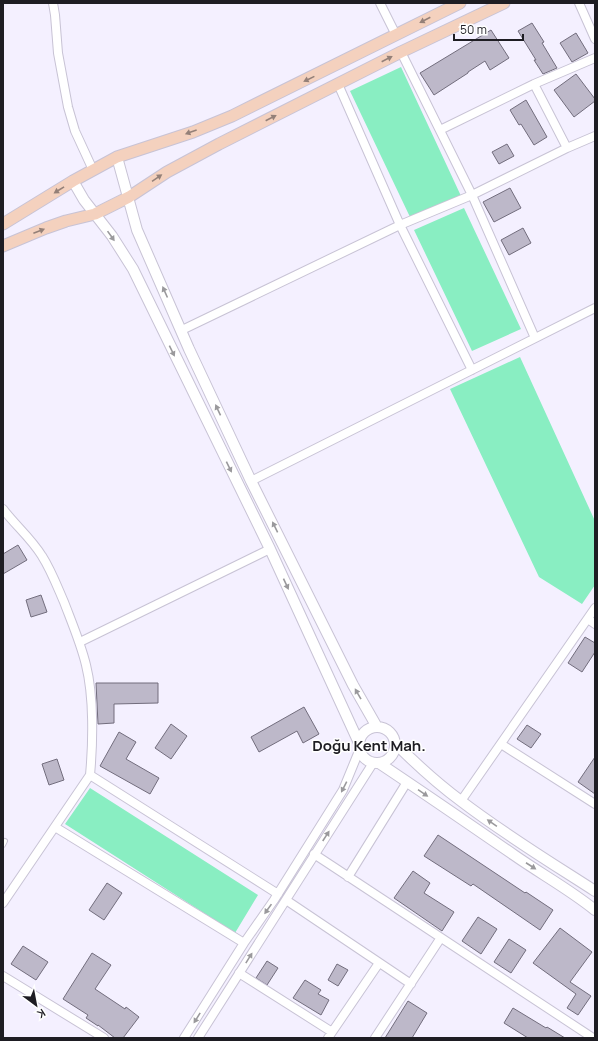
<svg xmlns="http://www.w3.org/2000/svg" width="598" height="1041" font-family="Manrope,sans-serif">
  <rect width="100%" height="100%" fill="#f4f0ff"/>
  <!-- green -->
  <path fill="#89eec2" d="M401 67 461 196 410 217 350 91Z
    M464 208 521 329 472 351 414 230Z
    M520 357 595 521V585L582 604 539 577 450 389Z
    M90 788 258 895 235 933 65 824Z"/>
  <!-- building -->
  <path fill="#bdb8c9" stroke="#726d7d" d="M532 23 544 42 542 43 557 68 543 74 534 60H536L518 31Z
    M491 30 509 58 490 70 485 61 468 72V73L434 95 420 73Z
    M576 33 588 53 572 62 560 43Z
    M576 74 595 99V101L574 117 554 90Z
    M526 100 547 137 534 145 521 124 519 125 510 110Z
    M507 144 514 156 499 164 492 152Z
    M510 188 521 208 494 222 483 202Z
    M523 228 531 243 509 255 501 240Z
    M18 545 27 560 3 574V554Z
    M41 595 47 612 31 617 26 600Z
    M585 637 595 643V652L582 672 568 663Z
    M96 683H158V703L114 704V723L98 724Z
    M304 707 319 734 303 743 297 731 259 752 251 737Z
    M171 724 187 736 171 759 155 748Z
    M527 725 541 734 531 748 517 739Z
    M119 732 136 742 126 759 159 778 150 794 100 766Z
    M595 757V794L578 782Z
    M57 759 64 780 49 785 42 764Z
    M438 835 525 893 526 892 553 910 540 930 473 884 471 886 424 856Z
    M413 871 430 883 424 893 454 912 442 931 394 898Z
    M107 883 122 893 104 920 89 910Z
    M478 917 497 929 481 954 462 941Z
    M560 928 592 952 570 982 591 996 578 1015 567 1008 576 994 533 963Z
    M509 939 526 950 511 973 494 962Z
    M23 946 48 962 36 980 11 964Z
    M92 953 111 965 95 989 125 1009 126 1007 139 1017 123 1038H115L98 1025V1026L86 1018 88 1015 63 999Z
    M267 961 278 968 267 985 256 978Z
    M337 964 348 970 338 986 328 980Z
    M305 980 321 990 318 994 329 1000 321 1015 293 998Z
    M408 1001 427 1013 412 1038H385Z
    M513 1008 546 1028 547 1027 565 1038H528L504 1023Z"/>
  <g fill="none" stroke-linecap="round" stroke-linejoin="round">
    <defs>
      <path id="service" d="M3 845 5 841"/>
      <path id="minor" d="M53 3 55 15 58 53 68 107 75 131 93 170
        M380 3 396 35
        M579 3 595 39
        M401 52 472 195 535 338
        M338 84 400 225 472 370
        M534 84 567 148
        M440 130 534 84 595 58
        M182 330 400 225 472 195 567 148 595 136
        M251 481 595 308
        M3 509C15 525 31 538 42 556 51 570 57 586 64 602 72 623 81 644 86 665 94 697 93 743 90 775L3 903
        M588 619 595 624
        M80 642 270 549
        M501 744 595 804
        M90 775 278 894
        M461 801 595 608
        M55 827 244 943
        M314 854 593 1038
        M348 877 407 782
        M286 900 411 984
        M239 973 332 1032
        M3 976 104 1038
        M184 1038 244 943 274 900 343 790 359 751
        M198 1038 373 763
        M328 1038 379 963
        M375 1038 440 939"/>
      <path id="tertiary" d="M117 157 137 230 189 349 251 481 353 685 377 727
        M73 181 84 200 112 236 133 269 270 549 359 743
        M359 745a18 18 0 1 1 36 0a18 18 0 1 1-36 0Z
        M395 743C416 764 438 784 461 801 504 834 550 862 595 891
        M379 763C424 793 469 824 514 855 541 874 569 889 595 910"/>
      <path id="secondary" d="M3 224 73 181 117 157 193 132 232 116 460 3
        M3 246 46 228 66 221 95 214 129 197 167 172 219 144 401 52 504 3"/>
    </defs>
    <!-- service casing -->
    <use href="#service" stroke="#c8c3d5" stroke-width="6"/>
    <!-- minor casing -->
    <use href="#minor" stroke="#c8c3d5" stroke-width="10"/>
    <!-- tertiary casing -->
    <use href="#tertiary" stroke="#c8c3d5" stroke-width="12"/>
    <!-- secondary casing -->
    <use href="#secondary" stroke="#c8c3d5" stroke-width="13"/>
    <!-- service -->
    <use href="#service" stroke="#fff" stroke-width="4"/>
    <!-- minor -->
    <use href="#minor" stroke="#fff" stroke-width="8"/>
    <!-- tertiary -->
    <use href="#tertiary" stroke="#fff" stroke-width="10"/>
    <!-- secondary -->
    <use href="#secondary" stroke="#f4d1be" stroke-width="11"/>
  </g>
  <!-- one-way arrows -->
  <defs><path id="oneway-solid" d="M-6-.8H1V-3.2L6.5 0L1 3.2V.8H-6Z"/></defs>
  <g fill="#948078">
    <use href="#oneway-solid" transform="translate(425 20) rotate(153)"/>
    <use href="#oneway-solid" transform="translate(387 59) rotate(-27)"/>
    <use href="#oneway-solid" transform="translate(309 79) rotate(154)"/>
    <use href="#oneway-solid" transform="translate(271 118) rotate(-27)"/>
    <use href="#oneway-solid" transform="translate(191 132) rotate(160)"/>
    <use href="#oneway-solid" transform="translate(157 178) rotate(-34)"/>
    <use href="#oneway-solid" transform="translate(59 190) rotate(148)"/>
    <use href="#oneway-solid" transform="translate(39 231) rotate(-21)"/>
  </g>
  <g fill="#9a999c">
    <use href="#oneway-solid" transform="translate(111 236) rotate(55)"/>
    <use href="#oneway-solid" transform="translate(165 292) rotate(-114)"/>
    <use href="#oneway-solid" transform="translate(172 351) rotate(64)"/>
    <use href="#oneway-solid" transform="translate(218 410) rotate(-115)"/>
    <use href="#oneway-solid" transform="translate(229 467) rotate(64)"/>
    <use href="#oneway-solid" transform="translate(275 527) rotate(-116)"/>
    <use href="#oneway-solid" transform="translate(286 584) rotate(65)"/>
    <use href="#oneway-solid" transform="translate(358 694) rotate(-120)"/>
    <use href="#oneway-solid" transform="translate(344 787) rotate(117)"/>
    <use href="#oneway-solid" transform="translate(423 793) rotate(34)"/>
    <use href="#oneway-solid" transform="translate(492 823) rotate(-145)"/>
    <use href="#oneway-solid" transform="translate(326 836) rotate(-57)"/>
    <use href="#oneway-solid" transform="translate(531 866) rotate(33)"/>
    <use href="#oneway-solid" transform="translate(268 909) rotate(125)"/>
    <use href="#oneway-solid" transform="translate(249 958) rotate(-58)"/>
    <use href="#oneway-solid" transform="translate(197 1018) rotate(122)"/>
  </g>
  <g text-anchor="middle" stroke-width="3" stroke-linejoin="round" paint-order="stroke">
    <!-- district labels -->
    <g font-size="15" font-weight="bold" fill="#1e1d23" stroke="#fff">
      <text x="369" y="751">Doğu Kent Mah.</text>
    </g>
  </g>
  <!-- border -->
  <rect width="598" height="1041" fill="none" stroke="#1e1d23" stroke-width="8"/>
  <!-- north arrow -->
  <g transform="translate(36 1005) rotate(148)" stroke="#ffffff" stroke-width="3" paint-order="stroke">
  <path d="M0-3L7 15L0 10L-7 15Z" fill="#1e1d23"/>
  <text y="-6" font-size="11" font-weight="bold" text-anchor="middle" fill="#1e1d23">K</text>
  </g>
  <!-- scale -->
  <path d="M454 34v6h69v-6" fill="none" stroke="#1e1d23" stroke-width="2"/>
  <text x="460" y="34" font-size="12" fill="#1e1d23" stroke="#ffffff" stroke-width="3" paint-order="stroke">50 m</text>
</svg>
